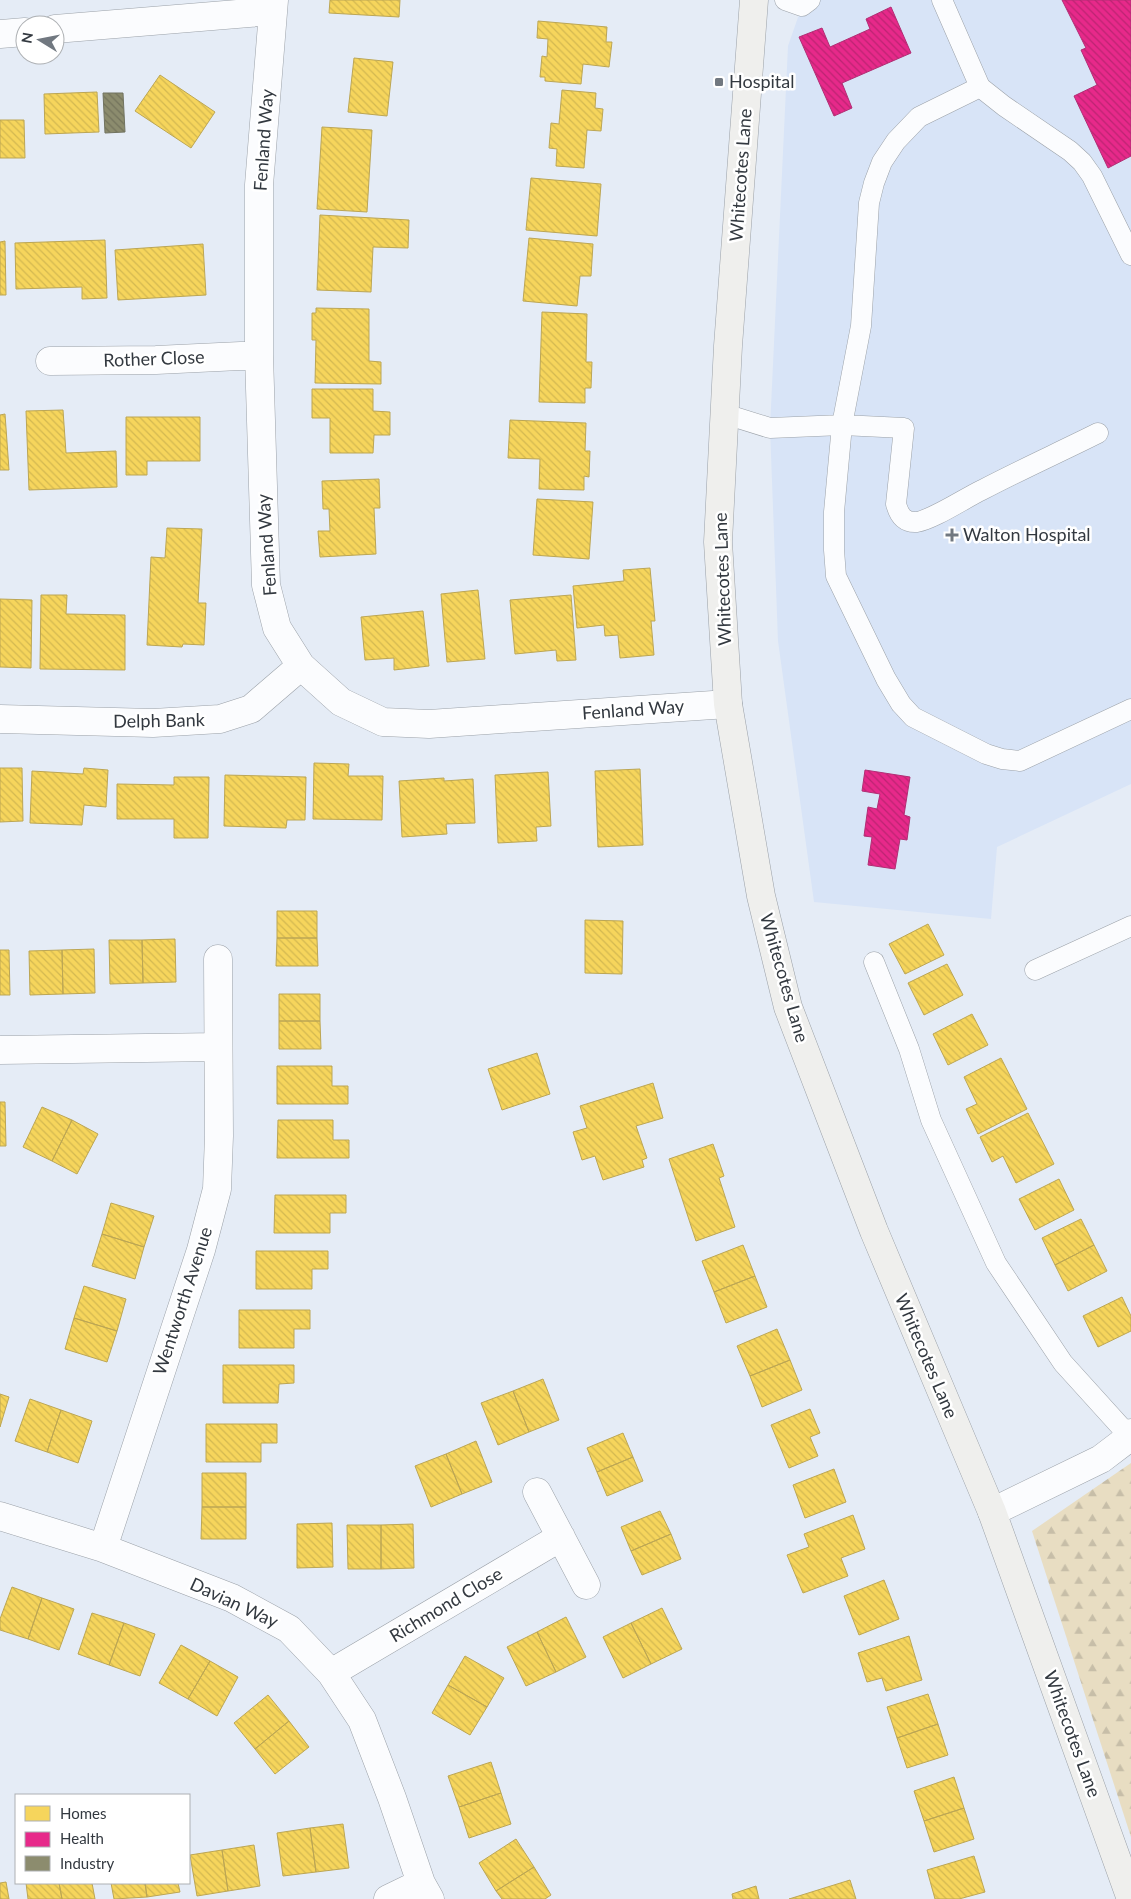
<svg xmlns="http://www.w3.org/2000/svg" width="1131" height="1899" font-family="Lato,sans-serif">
  <defs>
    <pattern id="forest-firs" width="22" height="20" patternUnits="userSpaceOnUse" patternTransform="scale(1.25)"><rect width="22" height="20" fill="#e8ddc2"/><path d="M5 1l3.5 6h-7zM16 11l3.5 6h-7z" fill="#c7bea8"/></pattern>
    <pattern id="homes-back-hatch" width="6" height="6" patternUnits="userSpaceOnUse" patternTransform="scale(1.25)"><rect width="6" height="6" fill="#f6d55c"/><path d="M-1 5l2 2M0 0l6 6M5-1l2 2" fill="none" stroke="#d3b851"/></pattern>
    <pattern id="health-back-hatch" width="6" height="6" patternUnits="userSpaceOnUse" patternTransform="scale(1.25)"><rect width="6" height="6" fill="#e7298a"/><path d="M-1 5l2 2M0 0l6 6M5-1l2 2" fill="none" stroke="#bc2472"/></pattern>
    <pattern id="industry-back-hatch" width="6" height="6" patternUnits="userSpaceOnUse" patternTransform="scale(1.25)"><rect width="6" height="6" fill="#8c8c6e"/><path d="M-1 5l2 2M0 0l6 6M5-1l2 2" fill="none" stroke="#73735c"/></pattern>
  </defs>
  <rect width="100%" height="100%" fill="#e5ecf6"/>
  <!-- built -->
  <path fill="#d8e4f7" d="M804 0H1131V784L997 847 991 919 814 902 778 641 770 428 788 46Z"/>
  <!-- forest -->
  <path fill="url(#forest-firs)" d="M1131 1463V1837L1032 1531Z"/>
  <!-- homes -->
  <path fill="url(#homes-back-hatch)" stroke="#bca654" d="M330 0H400L399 17 329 13Z
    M538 21 607 27 606 42H612L609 67 583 64 581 84 545 81V77H540L542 56 547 57 548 39 537 38Z
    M354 58 393 62 387 116 348 112Z
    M160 75 215 112 191 148 135 111Z
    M562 90 596 93 595 108 603 109 601 131 587 130 584 168 556 166 557 149 549 148 551 123 559 124Z
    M97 92 99 132 45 134 44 94Z
    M0 120H24L25 158H0Z
    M322 127 372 130 367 212 317 209Z
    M531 178 601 184 597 236 526 230Z
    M320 215 409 220 408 248 373 247 371 292 317 290Z
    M529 238 593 244 591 276H580L577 306 523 301Z
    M105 240 107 298 82 299V287L16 289 15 243Z
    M5 241 6 295H0V242Z
    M203 244 206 295 118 300 115 250Z
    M316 308 369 309V361L381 362V384L315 383 316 340H312V313H316Z
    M542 312 587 314 586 362H592L591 388H585V403L539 402Z
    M312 389H373V411L390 412V435H374L373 453H330V418H312Z
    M63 410 66 453 116 451 117 487 29 490 26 411Z
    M5 414 9 470H0V415Z
    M126 417H200V461H147V475H126Z
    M510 420 586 423 585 451H590L589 477 584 476V490L539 489 540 459 508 458Z
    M379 479 380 508H374L376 554 320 557 318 531H330L329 509H323L322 481Z
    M537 499 593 502 589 559 533 555Z
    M167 528 202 529 198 603H206L204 645 183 644 182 647 147 645 151 557 165 558Z
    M650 568 655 621H651L654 655 620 658 618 635 605 636 604 625 577 628 573 586 624 581 623 570Z
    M478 590 485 659 447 662 441 594Z
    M41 595H67L66 614 125 615V670L40 669Z
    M571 595 576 660 557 661 556 650 515 654 510 600Z
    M0 599 32 600 31 668 0 667Z
    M423 611 429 666 394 670V658L365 660 361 617Z
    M314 763 349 764 348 776H383L382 820 313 819Z
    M0 768H22L23 821 0 822Z
    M84 768 108 770 106 807 84 805 82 825 30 823 32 771 83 774Z
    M640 769 643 845 598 847 595 771Z
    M548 772 551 826 536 827 537 841 498 843 495 775Z
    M225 775 306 777 305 820H287L286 828 224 826Z
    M174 777H209L208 838H174V819H117V784L174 785Z
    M444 778V781L473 779 475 823 446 824 447 834 402 837 399 781Z
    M277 911H317V938H277Z
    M585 920 623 921 622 974 585 973Z
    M928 924 944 955 905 974 889 944Z
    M277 938H317L318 966H276Z
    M175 939 176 982 143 983 142 940Z
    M109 940H142L143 983 110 984Z
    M94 949 95 993 63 994 62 950Z
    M0 950H9L10 995H0Z
    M62 950 63 994 30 995 29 951Z
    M947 964 963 995 924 1015 908 983Z
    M279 994H320V1021H279Z
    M972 1014 988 1045 948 1065 933 1034Z
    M279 1021H320L321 1049H279Z
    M537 1053 550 1094 502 1110 488 1069Z
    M1001 1058 1027 1109 978 1134 966 1109 977 1104 964 1077Z
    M277 1066H332V1086H348V1104H277Z
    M653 1083 663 1118 636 1126 647 1158 642 1160 644 1167 603 1180 595 1156 582 1160 573 1132 587 1128 580 1106Z
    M0 1102H5L6 1146H0Z
    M42 1107 72 1120 52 1161 23 1147Z
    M1028 1113 1054 1164 1016 1183 1003 1156 992 1162 980 1137Z
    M72 1120 98 1134 77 1174 52 1161Z
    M278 1120H333V1140H349V1158H277Z
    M713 1144 724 1176 719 1178 735 1227 696 1241 669 1159Z
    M1059 1179 1074 1210 1035 1230 1019 1199Z
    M275 1195H346V1213H330V1233H274Z
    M111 1203 154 1216 144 1247 102 1234Z
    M1081 1219 1094 1245 1055 1265 1042 1238Z
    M102 1234 144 1247 135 1279 92 1266Z
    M743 1245 755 1276 714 1292 702 1261Z
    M1094 1245 1107 1271 1068 1291 1055 1265Z
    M256 1251H328V1269H312V1289H256Z
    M755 1276 767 1307 726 1323 714 1292Z
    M84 1286 126 1299 117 1331 74 1318Z
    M1122 1297 1131 1316V1331L1098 1347 1083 1316Z
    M239 1310H310V1329H294V1348H239Z
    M74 1318 117 1331 107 1362 65 1349Z
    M777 1329 790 1360 750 1376 737 1346Z
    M790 1360 802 1390 762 1407 750 1376Z
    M223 1365H294V1383L279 1384 278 1403H223Z
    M543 1379 559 1420 529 1432 513 1391Z
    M513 1391 529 1432 498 1445 481 1403Z
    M0 1394 9 1397 0 1427Z
    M30 1399 61 1410 47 1452 15 1441Z
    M810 1409 820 1433 810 1437 818 1456 789 1468 771 1425Z
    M61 1410 92 1421 78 1463 47 1452Z
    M206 1424H277V1443H261V1462H206Z
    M623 1433 633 1457 597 1472 587 1448Z
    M476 1441 492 1482 462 1494 446 1454Z
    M446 1454 462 1494 431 1507 415 1466Z
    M633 1457 643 1481 607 1496 597 1472Z
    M834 1469 846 1502 805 1518 793 1485Z
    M202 1473H246V1507H202Z
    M202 1507H246V1539H201Z
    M660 1511 671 1534 631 1551 621 1527Z
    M853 1515 865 1549 841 1558 848 1576 803 1593 787 1555 809 1547 804 1534Z
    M332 1523 333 1567 297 1568V1524Z
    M413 1524 414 1568 381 1569V1525Z
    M347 1525H381V1569H348Z
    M671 1534 681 1559 642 1575 631 1551Z
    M884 1580 899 1619 859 1635 844 1596Z
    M12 1587 42 1598 28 1639 0 1630V1619Z
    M42 1598 74 1609 59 1650 28 1639Z
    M662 1608 682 1649 651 1664 631 1623Z
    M92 1613 124 1623 109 1665 78 1654Z
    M566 1617 586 1657 556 1672 537 1632Z
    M124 1623 155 1634 140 1676 109 1665Z
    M631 1623 651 1664 623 1678 603 1637Z
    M537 1632 556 1672 526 1686 507 1647Z
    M909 1636 922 1680 886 1691 882 1678 867 1682 858 1653Z
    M181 1645 210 1661 188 1699 159 1683Z
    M465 1656 504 1678 487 1707 448 1685Z
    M210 1661 238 1677 217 1716 188 1699Z
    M448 1685 487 1707 470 1735 432 1713Z
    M928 1694 938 1724 897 1738 887 1707Z
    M268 1695 289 1721 255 1749 234 1723Z
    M289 1721 309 1747 275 1774 255 1749Z
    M938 1724 948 1755 907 1768 897 1738Z
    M491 1762 501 1793 459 1807 448 1776Z
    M954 1777 964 1808 924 1821 914 1791Z
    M501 1793 511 1824 469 1838 459 1807Z
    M964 1808 974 1839 934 1852 924 1821Z
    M343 1824 349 1868 316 1872 310 1828Z
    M310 1828 316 1872 283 1876 277 1833Z
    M516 1839 534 1867 496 1891 479 1863Z
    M254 1845 260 1886 228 1891 222 1850Z
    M222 1850 228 1891 197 1896 190 1855Z
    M974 1856 985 1892 959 1899H935L927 1870Z
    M534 1867 551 1895 545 1899H502L496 1891Z
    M850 1880 856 1899H789Z
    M6 1882 9 1899H0V1883Z
    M26 1883H59L62 1899H28Z
    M59 1883H92L95 1899H62Z
    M111 1883H145L147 1897 114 1899Z
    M145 1883H178L180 1892 147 1897Z
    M756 1886 759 1899H733L732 1894Z"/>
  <!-- health -->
  <path fill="url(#health-back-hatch)" stroke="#b12e74" d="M1062 0H1131V156L1108 168 1074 96 1097 85 1081 50 1086 48Z
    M891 7 911 53 842 83 852 108 834 116 799 37 822 28 830 47 870 29 866 19Z
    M865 770 910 777 904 815 910 817 907 840 900 839 895 869 868 865 872 837 864 836 868 807 877 809 880 794 862 791Z"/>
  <!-- industry -->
  <path fill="url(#industry-back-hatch)" stroke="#717360" d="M103 93H123L125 132 105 133Z"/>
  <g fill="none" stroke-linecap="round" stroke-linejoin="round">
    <defs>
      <path id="lane" d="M785 0 802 6 810 0
        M942 0 980 87
        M1131 255 1092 176 1082 162 1070 151 1004 106 980 87 919 117 896 141 882 162 874 183 869 203 861 326 842 425 834 512V550L836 576 886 679 901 704 913 717 986 754 1002 759 1020 761 1131 709
        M725 414 770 428 842 425 904 428 896 504C899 515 904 523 917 522 934 519 965 498 982 490 1020 470 1060 452 1098 433
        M874 962 909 1049 931 1120 996 1263 1063 1363 1130 1437
        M1035 970 1131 926"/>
      <path id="street" d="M274 0 259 185V355L266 585 277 628 301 666 341 702 383 722 429 724 728 704
        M55 29 273 11
        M0 34 25 32
        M50 361 156 360 259 355
        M0 719 153 723 220 719 251 709 301 666
        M0 1050 218 1047
        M537 1492 586 1585
        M992 1512 1101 1459 1130 1437 1131 1433
        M0 1516 103 1548 232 1598 289 1629 331 1673 362 1720 392 1798 421 1883 430 1899
        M103 1548 201 1250 217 1189 219 1136 218 959
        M331 1673 561 1537
        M388 1899 421 1883"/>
      <path id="secondary" d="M754 0 728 346 718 542 728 704 761 896 788 1007 874 1231 992 1512 1131 1899"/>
    </defs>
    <!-- lane casing -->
    <use href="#lane" stroke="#9ba1a8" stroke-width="21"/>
    <!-- street casing -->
    <use href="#street" stroke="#9ba1a8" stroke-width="29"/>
    <!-- secondary casing -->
    <use href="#secondary" stroke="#9ba1a8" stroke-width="29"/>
    <!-- lane -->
    <use href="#lane" stroke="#fbfcfe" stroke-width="20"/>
    <!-- street -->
    <use href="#street" stroke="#fbfcfe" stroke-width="28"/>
    <!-- secondary -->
    <use href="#secondary" stroke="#efefed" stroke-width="28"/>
  </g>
  <!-- markers -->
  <g fill="#717880" stroke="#fff" stroke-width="2">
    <rect x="714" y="77" width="10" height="10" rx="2.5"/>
    <path d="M949.5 527.5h5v5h5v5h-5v5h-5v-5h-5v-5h5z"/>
  </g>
  <g text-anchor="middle" stroke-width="5" stroke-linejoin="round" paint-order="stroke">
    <!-- poi labels -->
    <g font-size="18" fill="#333940" stroke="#fff" text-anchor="start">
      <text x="729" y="88">Hospital</text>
      <text x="963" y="541">Walton Hospital</text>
    </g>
    <!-- street labels -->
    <g font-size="18" fill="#333940" stroke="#fff">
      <text transform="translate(264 140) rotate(-86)" y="6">Fenland Way</text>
      <text transform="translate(741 175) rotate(-86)" y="6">Whitecotes Lane</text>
      <text transform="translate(154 359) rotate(-2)" y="6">Rother Close</text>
      <text transform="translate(267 545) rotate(-94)" y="6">Fenland Way</text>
      <text transform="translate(723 579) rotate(-92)" y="6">Whitecotes Lane</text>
      <text transform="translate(633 710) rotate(-4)" y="6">Fenland Way</text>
      <text transform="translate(159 721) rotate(-1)" y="6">Delph Bank</text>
      <text transform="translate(784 978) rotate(74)" y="6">Whitecotes Lane</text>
      <text transform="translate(183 1301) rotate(-72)" y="6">Wentworth Avenue</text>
      <text transform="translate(926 1356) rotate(67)" y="6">Whitecotes Lane</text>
      <text transform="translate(234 1603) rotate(25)" y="6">Davian Way</text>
      <text transform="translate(446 1605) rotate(-31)" y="6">Richmond Close</text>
      <text transform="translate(1072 1734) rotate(70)" y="6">Whitecotes Lane</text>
    </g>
  </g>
  <!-- legend -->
  <rect x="15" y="1794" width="175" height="90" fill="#ffffff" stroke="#adb0b3"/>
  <rect x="25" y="1806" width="25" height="15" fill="#f6d55c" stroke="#adb0b3"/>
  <text x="60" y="1819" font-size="15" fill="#333940">Homes</text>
  <rect x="25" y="1832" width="25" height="15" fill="#e7298a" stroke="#adb0b3"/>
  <text x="60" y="1844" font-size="15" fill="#333940">Health</text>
  <rect x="25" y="1856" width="25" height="15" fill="#8c8c6e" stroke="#adb0b3"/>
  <text x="60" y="1869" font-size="15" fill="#333940">Industry</text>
  <!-- north arrow -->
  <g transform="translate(40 40) rotate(280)"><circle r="24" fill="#ffffff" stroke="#adb0b3"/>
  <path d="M0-4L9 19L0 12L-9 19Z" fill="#717880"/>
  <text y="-8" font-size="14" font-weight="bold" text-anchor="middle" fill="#333940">N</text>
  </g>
</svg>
